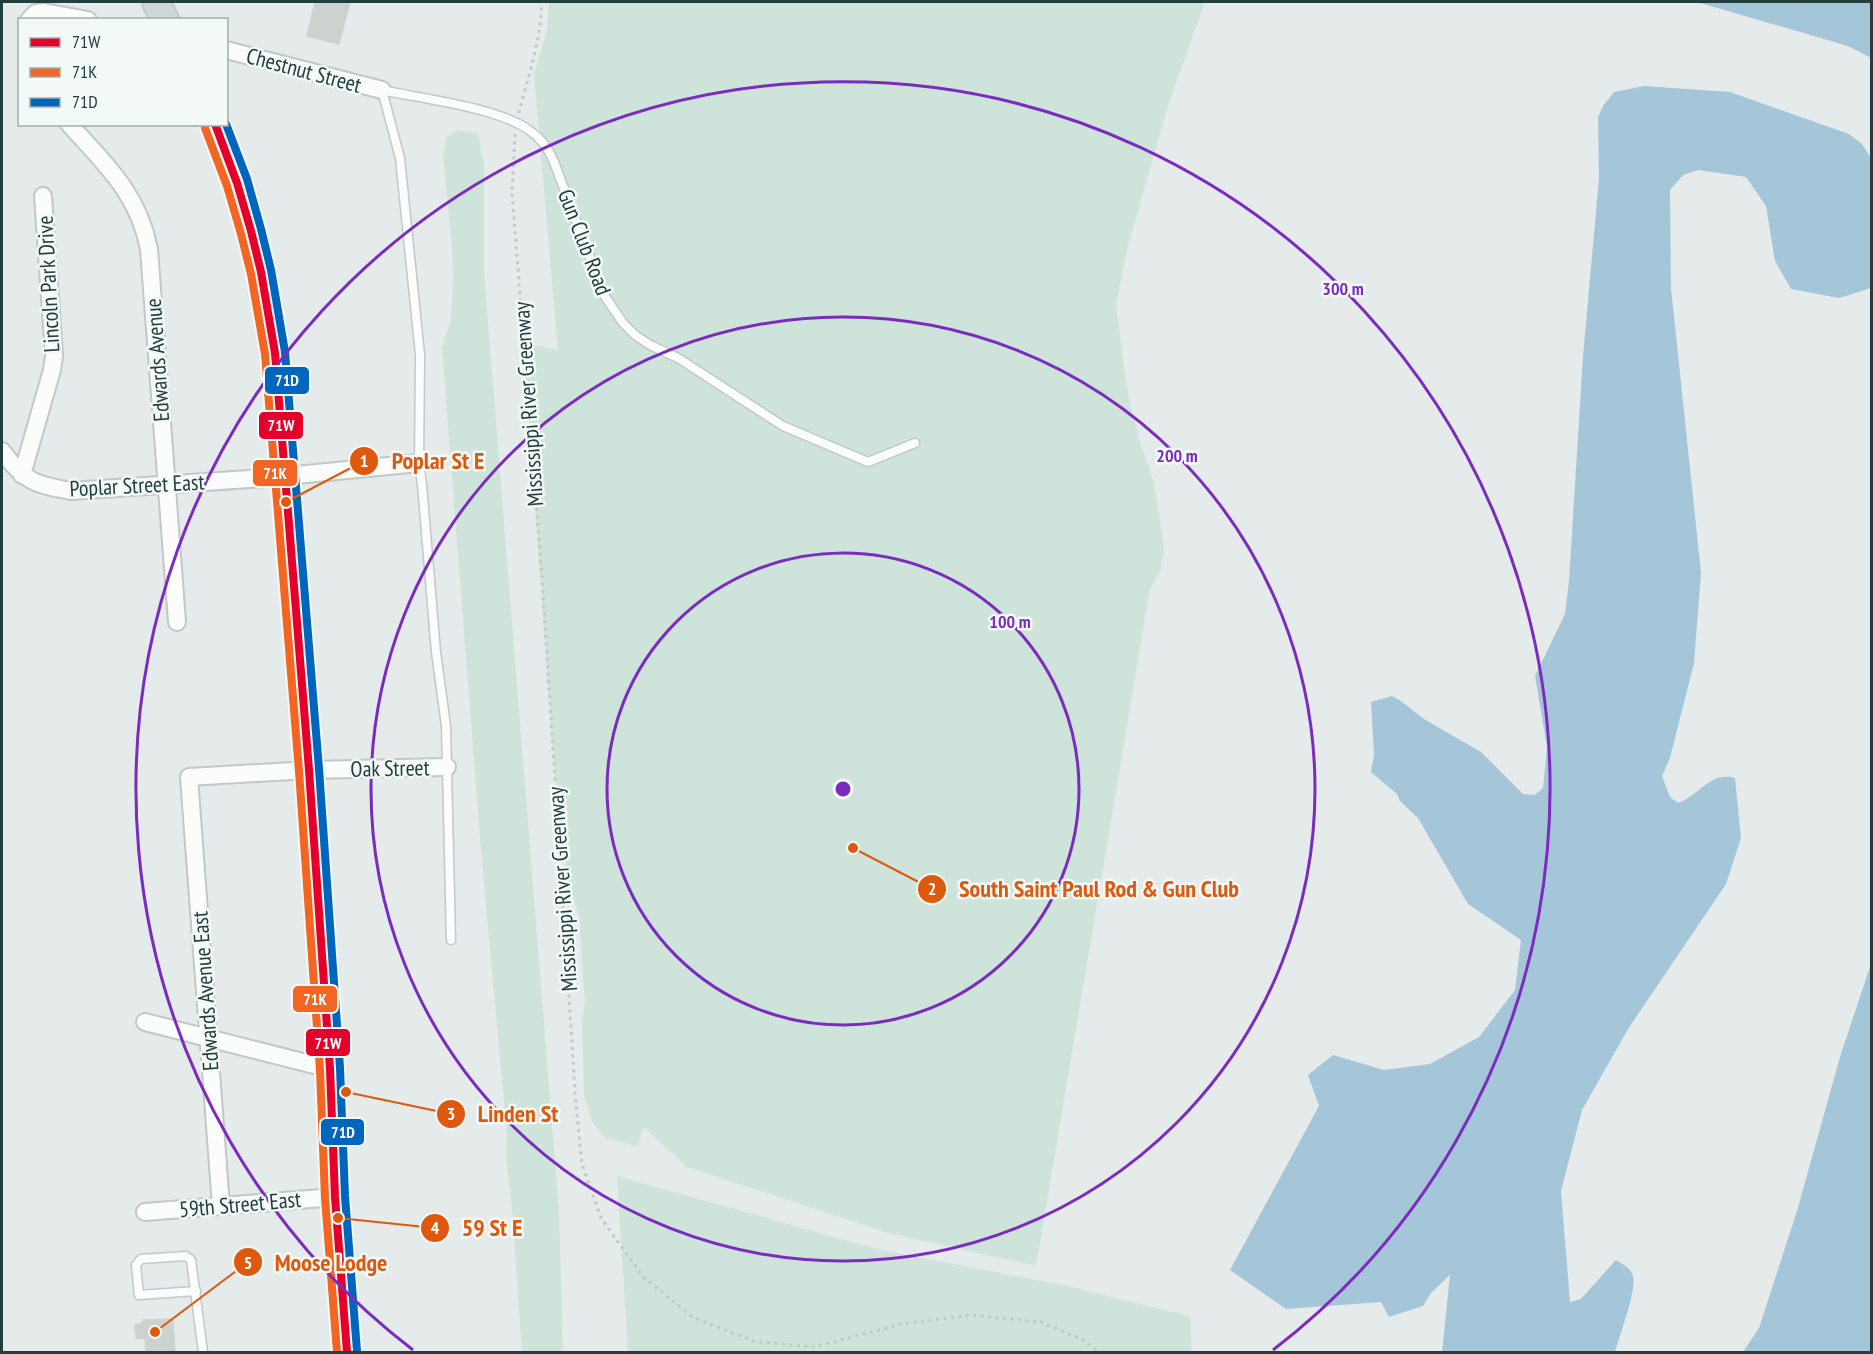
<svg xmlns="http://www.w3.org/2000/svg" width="1873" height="1354" font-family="'PT Sans Narrow',sans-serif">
  <rect width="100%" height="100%" fill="#e5eaea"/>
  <!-- green -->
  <path fill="#cee3da" d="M549 2H1205L1169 102 1127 249 1116 305 1128 395 1140 442 1153 479 1162 531 1164 552 1160 571 1150 589 1036 1266 885 1232 687 1167 644 1127 637 1146 605 1138 593 1123 584 1095 582 1019 585 1004 579 916 568 878 554 767 524 353 532 345 558 350 534 74 547 31Z
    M457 130 478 133 484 165V272L559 1212 563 1352H522L512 1208 506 1156 507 1134 481 851 442 347 451 320 453 280 452 247 443 154 447 137Z
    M617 1176 877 1249 1062 1285 1190 1316 1192 1352H628Z"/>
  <!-- water -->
  <path fill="#a5c6d9" d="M1697 2H1871V58L1848 46Z
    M1644 86 1730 92 1849 134 1862 144 1871 158V288L1839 298 1791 289 1775 261 1766 206 1746 177 1698 170 1683 175 1670 190 1671 288 1701 573 1694 663 1670 758 1662 776 1670 797 1678 803C1700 795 1710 771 1735 778L1741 838 1726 884 1628 1029 1582 1110 1561 1191 1570 1302 1581 1299 1616 1260C1622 1264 1631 1268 1633 1276 1637 1290 1619 1337 1615 1352H1442L1450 1275 1431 1293 1423 1306 1389 1317 1381 1302 1286 1309 1230 1270 1319 1106 1308 1075 1333 1055 1384 1070 1430 1064 1479 1037 1515 990 1521 940 1468 904 1418 818 1400 801 1397 794 1371 772 1374 755 1371 702 1392 696 1401 701 1424 719 1481 752 1523 794 1535 795 1543 788 1547 747 1535 676 1565 614 1569 581 1583 356 1599 178 1598 117 1603 106 1614 92Z
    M1871 964V1352H1743L1759 1328 1797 1211 1840 1057Z"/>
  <!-- building -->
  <path fill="#ccd2d0" stroke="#ced3d2" stroke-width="1.5" d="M315 2H350L339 44 307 36Z
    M173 1319 175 1353H146L145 1338 136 1339 135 1325 143 1323V1320Z"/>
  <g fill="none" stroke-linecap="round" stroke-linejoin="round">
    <defs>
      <path id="lane" d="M451 940 446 726 436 652 422 484 419 463 420 355 400 158 382 90C423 99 496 107 529 130 541 138 549 149 554 162L604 295 623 323 635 335 650 345 678 358 783 426 868 462 915 443
        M196 1291 139 1295 136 1265 141 1259 186 1256 191 1260 203 1352"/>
      <path id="street" d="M29 20 36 13 44 12 88 20
        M226 50 382 90
        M69 124C106 165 138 193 149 249L177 622
        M2 451C24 481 35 485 71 491L265 478 419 463
        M22 475 52 370 54 356 43 196
        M145 1022 330 1069
        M221 1206 189 777 309 770 447 767
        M145 1212 335 1197"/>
      <path id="primary" d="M156 2 165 20
        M215 124 237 183 251 231 261 272 275 353 309 770 330 1069 335 1197 347 1352"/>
    </defs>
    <!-- lane casing -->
    <use href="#lane" stroke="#c2c7c7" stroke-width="11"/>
    <!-- street casing -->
    <use href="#street" stroke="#c2c7c7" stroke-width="20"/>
    <!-- primary casing -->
    <use href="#primary" stroke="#bdc6c6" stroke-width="30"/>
    <!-- path -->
    <path stroke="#c1caca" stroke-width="3" stroke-dasharray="3 4.5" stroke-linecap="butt" d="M519 113C527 79 543 36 541 2
      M515 134 512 192 542 579 576 1105 582 1164 601 1218 643 1277 694 1318 753 1341 813 1347 902 1324 971 1315 1041 1322 1083 1340 1098 1352"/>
    <!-- lane -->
    <use href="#lane" stroke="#fbfcfc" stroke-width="8"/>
    <!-- street -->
    <use href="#street" stroke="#fbfcfc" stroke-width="16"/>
    <!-- primary -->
    <use href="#primary" stroke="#ced6d6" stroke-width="27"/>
    <defs>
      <path id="bus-1" d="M215 124 237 183 251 231 261 272 275 353 309 770 330 1069 335 1197 347 1352"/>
      <path id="bus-2" d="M205 128 227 186 241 234 251 274 265 354 299 771 320 1070 325 1198 337 1352"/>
      <path id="bus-3" d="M226 124 247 179 261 229 271 270 285 352 319 769 340 1068 345 1196 357 1351"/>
    </defs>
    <!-- bus-1 casing -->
    <use href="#bus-1" stroke="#f3f9f7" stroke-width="12"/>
    <!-- bus-2 casing -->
    <use href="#bus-2" stroke="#f3f9f7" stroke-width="12"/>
    <!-- bus-3 casing -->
    <use href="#bus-3" stroke="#f3f9f7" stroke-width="12"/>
    <!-- bus-1 -->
    <use href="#bus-1" stroke="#e4002b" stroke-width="8"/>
    <!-- bus-2 -->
    <use href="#bus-2" stroke="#f26522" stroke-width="8"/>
    <!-- bus-3 -->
    <use href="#bus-3" stroke="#0065bd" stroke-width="8"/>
  </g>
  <!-- distance rings -->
  <g fill="none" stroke="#7b2cbf" stroke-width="3">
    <circle cx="843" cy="789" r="236"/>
    <circle cx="843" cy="789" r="472"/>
    <path d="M413 1350A707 707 0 1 1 1273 1350"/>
  </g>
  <g text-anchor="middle" stroke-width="5" stroke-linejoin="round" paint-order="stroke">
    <!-- street labels -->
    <g font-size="22" fill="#223e3d" stroke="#f3f9f7">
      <text transform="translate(304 70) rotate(15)" y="8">Chestnut Street</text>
      <text transform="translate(585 242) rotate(69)" y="8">Gun Club Road</text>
      <text transform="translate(48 284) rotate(-93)" y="8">Lincoln Park Drive</text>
      <text transform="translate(157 360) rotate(-94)" y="8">Edwards Avenue</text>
      <text transform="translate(528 404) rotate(-94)" y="8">Mississippi River Greenway</text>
      <text transform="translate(137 485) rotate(-3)" y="8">Poplar Street East</text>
      <text transform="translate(390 768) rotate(-1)" y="8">Oak Street</text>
      <text transform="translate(562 889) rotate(-94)" y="8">Mississippi River Greenway</text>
      <text transform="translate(205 991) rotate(-94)" y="8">Edwards Avenue East</text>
      <text transform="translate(240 1204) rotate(-5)" y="8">59th Street East</text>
    </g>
  </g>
  <circle cx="843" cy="789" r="9" fill="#7b2cbf" stroke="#f3f9f7" stroke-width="3"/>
  <g font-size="18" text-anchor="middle" font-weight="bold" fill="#7b2cbf" stroke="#f3f9f7" stroke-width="5" stroke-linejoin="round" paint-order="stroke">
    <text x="1343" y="295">300 m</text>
    <text x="1177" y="462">200 m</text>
    <text x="1010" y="628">100 m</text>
  </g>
  <!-- callouts -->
  <path fill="none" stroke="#de580e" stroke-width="2" d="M286 502L364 461M853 848L932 889M346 1092L451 1114M338 1218L435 1228M155 1332L248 1262"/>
  <g fill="#de580e" stroke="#f3f9f7" stroke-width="2">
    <circle cx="286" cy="502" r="6"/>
    <circle cx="853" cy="848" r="6"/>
    <circle cx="346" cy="1092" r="6"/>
    <circle cx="338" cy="1218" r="6"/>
    <circle cx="155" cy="1332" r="6"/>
    <circle cx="364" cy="461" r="15"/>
    <circle cx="932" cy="889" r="15"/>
    <circle cx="451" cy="1114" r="15"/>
    <circle cx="435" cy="1228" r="15"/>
    <circle cx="248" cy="1262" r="15"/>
  </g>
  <g font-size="18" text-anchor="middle" font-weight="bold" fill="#fff">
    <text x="364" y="467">1</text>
    <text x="932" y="895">2</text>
    <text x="451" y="1120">3</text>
    <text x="435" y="1234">4</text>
    <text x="248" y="1269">5</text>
  </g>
  <g font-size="24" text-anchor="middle" font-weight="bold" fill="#de580e" stroke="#f3f9f7" stroke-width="5" stroke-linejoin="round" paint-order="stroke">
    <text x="438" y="469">Poplar St E</text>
    <text x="1099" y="897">South Saint Paul Rod &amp; Gun Club</text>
    <text x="518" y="1122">Linden St</text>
    <text x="492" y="1236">59 St E</text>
    <text x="331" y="1271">Moose Lodge</text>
  </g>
  <g stroke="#f3f9f7" stroke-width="2">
    <rect x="264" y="366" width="46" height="29" rx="6" fill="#0065bd"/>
    <rect x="258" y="411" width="46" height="29" rx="6" fill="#e4002b"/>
    <rect x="252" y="459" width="46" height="28" rx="6" fill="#f26522"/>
    <rect x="292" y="985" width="46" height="28" rx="6" fill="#f26522"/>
    <rect x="305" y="1028" width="46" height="29" rx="6" fill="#e4002b"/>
    <rect x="320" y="1118" width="45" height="28" rx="6" fill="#0065bd"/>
  </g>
  <g font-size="16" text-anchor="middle" font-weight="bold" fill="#fff">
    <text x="287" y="386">71D</text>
    <text x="281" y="431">71W</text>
    <text x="275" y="479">71K</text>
    <text x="315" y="1005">71K</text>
    <text x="328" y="1049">71W</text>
    <text x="343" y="1138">71D</text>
  </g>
  <!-- border -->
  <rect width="1873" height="1354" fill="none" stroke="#223e3d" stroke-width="6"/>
  <!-- legend -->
  <rect x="18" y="18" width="210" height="108" fill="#f3f9f7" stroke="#9faead" stroke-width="1.5"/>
  <rect x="30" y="38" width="30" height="9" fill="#e4002b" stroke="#9faead" stroke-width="1.5"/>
  <text x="72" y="48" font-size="18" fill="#223e3d">71W</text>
  <rect x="30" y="68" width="30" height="9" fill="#f26522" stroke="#9faead" stroke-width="1.5"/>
  <text x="72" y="78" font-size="18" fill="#223e3d">71K</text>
  <rect x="30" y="98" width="30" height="9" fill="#0065bd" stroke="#9faead" stroke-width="1.5"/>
  <text x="72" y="108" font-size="18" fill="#223e3d">71D</text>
</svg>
